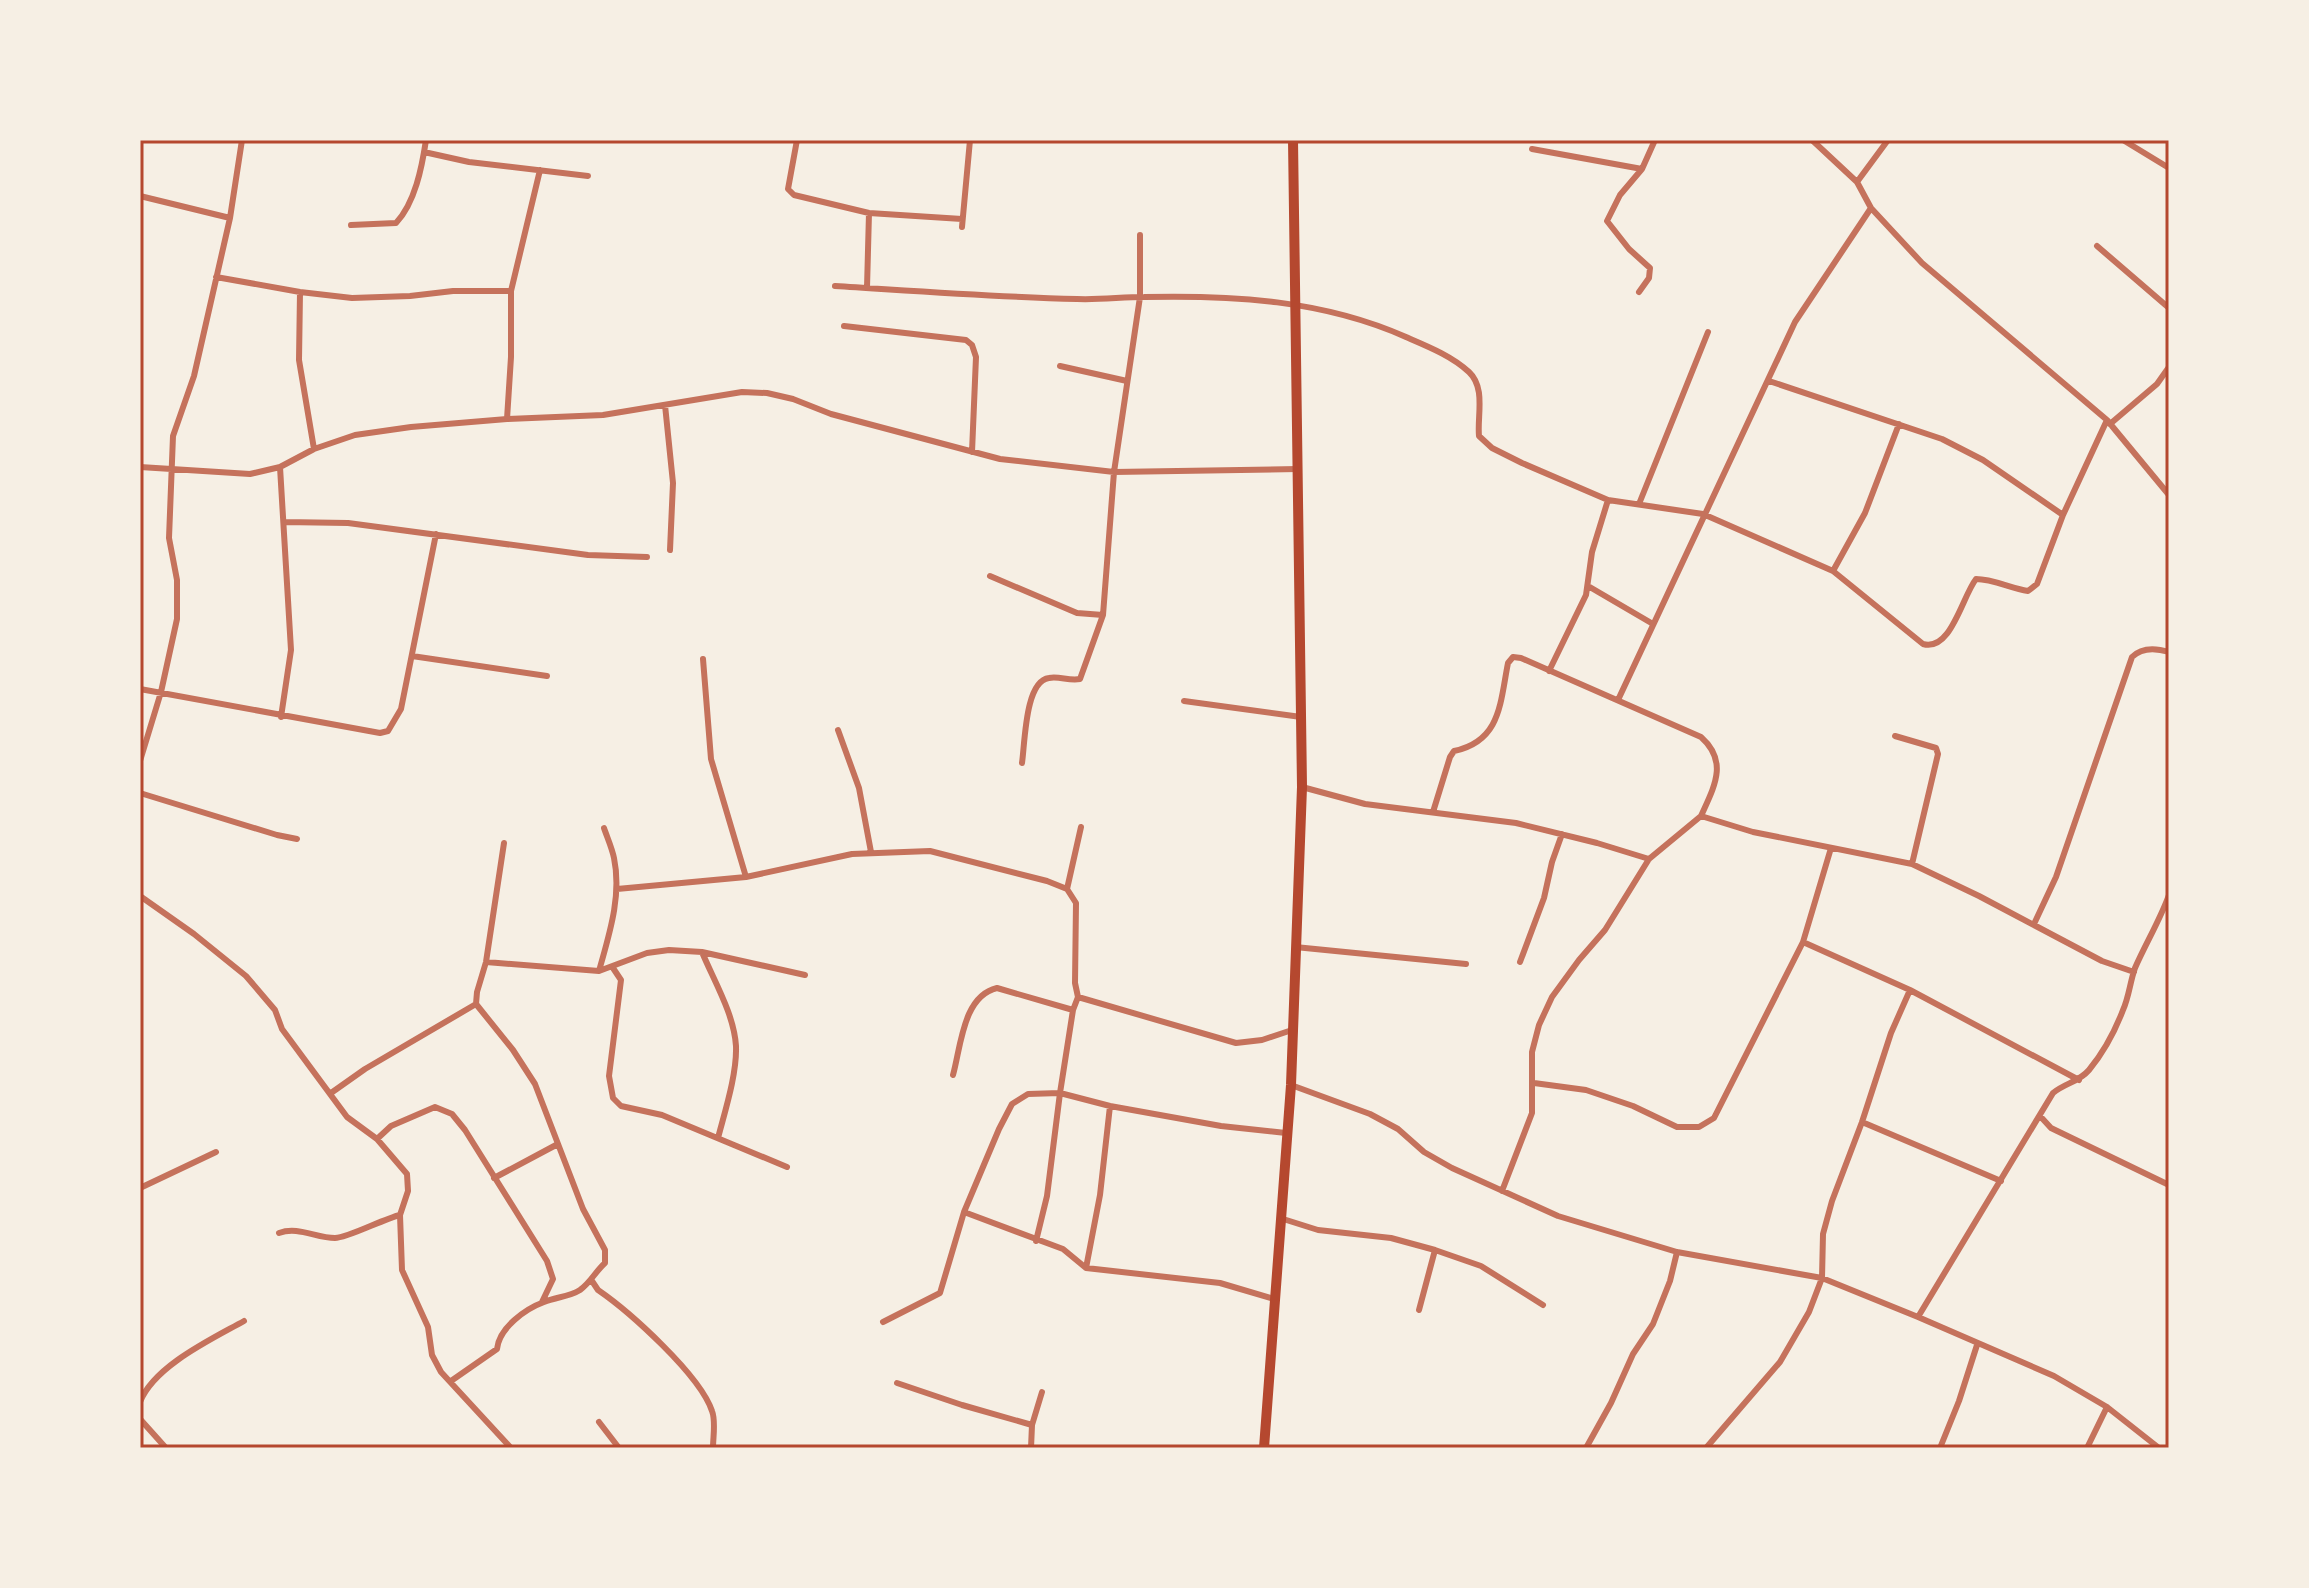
<svg xmlns="http://www.w3.org/2000/svg" width="2309" height="1588" font-family="Georgia,serif">
  <rect width="100%" height="100%" fill="#f6efe4"/>
  <g fill="none" stroke-linecap="round" stroke-linejoin="round">
    <!-- minor -->
    <path stroke="#c5725c" stroke-width="6" d="M797 140 788 189 794 195 869 213 962 219
      M1812 140 1857 182 1871 208 1922 263 2107 420 2169 495
      M2123 140 2169 168
      M1532 149 1642 169
      M424 152 469 162 588 176
      M1857 182 1888 140
      M140 196 230 218
      M351 225 396 223C415 203 422 167 426 140
      M962 227 970 140
      M2097 246 2169 308
      M216 277 300 292 352 298 410 296 453 291H511
      M835 286C916 291 996 297 1077 299 1100 300 1122 297 1144 297 1233 295 1323 300 1406 337 1427 346 1452 356 1469 372 1486 388 1477 416 1479 436L1492 448 1522 463 1608 500 1703 514 1833 571 1923 644C1951 652 1962 597 1976 579 1993 579 2010 588 2028 591L2037 584 2063 515 2107 420
      M867 288 869 213
      M300 292 299 360 314 449
      M1639 292 1649 278 1650 268 1629 249 1607 221 1620 195 1642 169 1655 140
      M844 326 966 340 972 345 976 357 972 452
      M1060 366 1127 381
      M1769 381 1942 439 1983 460 2063 515
      M665 405 673 483 670 550
      M507 419 511 357V291L540 170
      M2110 424 2157 384 2169 367
      M140 467 250 474 280 467 314 449 355 435 411 427 507 419 603 415 742 392 767 393 793 399 831 414 1000 459 1114 472 1298 469
      M280 467 291 650 281 717
      M1639 504 1708 332
      M284 522 348 523 588 555 647 557
      M1833 571 1865 513 1899 424
      M990 576 1077 613 1103 615
      M1588 586 1653 624
      M412 656 547 676
      M703 659 711 759 746 877
      M1549 671 1586 595 1592 552 1608 500
      M140 689 380 733 388 731 401 709 436 534
      M1618 700 1795 322 1871 208
      M1184 701 1301 717
      M838 730 859 788 871 852
      M1895 736 1936 748 1938 754 1912 864
      M140 761 161 692 177 619V580L169 538 173 436 194 376 230 218 242 140
      M1022 763C1025 743 1025 681 1049 678 1059 676 1069 681 1080 679L1103 615 1114 472 1140 297V235
      M1302 787 1365 804 1516 823 1597 843 1649 859
      M140 793 277 835 297 839
      M1433 812 1450 757 1454 751C1501 741 1500 703 1508 663L1513 657 1521 658 1701 737C1729 762 1714 787 1701 816
      M617 889 746 877 852 854 930 851 1047 881 1067 889 1076 903 1075 983 1078 997 1073 1010 1060 1093 1047 1196 1036 1241
      M1067 889 1081 827
      M140 896 194 934 246 976 275 1010 282 1029 347 1117 377 1139 407 1174 408 1191 400 1215 402 1270 428 1327 432 1355 441 1372 511 1448
      M2034 924 2056 877 2132 657C2142 647 2156 648 2169 652
      M1803 942 1910 990 2079 1080
      M1295 947 1466 964
      M702 952C714 981 734 1014 736 1046 737 1074 725 1111 718 1138
      M486 962 599 971 647 953 669 950 702 952 805 975
      M1520 962 1544 898 1552 862 1562 834
      M613 968 621 980 609 1076 613 1098 621 1106 662 1115 787 1167
      M599 971C609 935 622 896 614 858 612 848 607 837 604 828
      M1078 997 1236 1043 1262 1040 1292 1030
      M953 1075C961 1046 963 996 997 988L1073 1010
      M1534 1083 1586 1090 1633 1106 1677 1127H1699L1714 1118 1803 942 1831 848
      M1291 1085 1370 1114 1398 1129 1424 1152 1452 1168 1558 1216 1677 1252 1822 1278 1918 1317 2054 1376 2107 1407 2159 1448
      M331 1093 365 1069 476 1004
      M2040 1116 2051 1128 2169 1185
      M1862 1122 2001 1181
      M377 1139 391 1126 435 1107 452 1114 465 1130 547 1261 553 1279 542 1302
      M494 1178 556 1145
      M140 1188 216 1152
      M1502 1191 1532 1113V1052L1539 1025 1552 997 1579 960 1605 930 1649 859 1701 816 1753 832 1912 864 1979 896 2102 961 2134 972
      M964 1212 1063 1249 1086 1268 1220 1283 1274 1299
      M1280 1218 1318 1230 1391 1238 1435 1250 1481 1266 1543 1305
      M279 1233C298 1226 316 1238 335 1238 348 1238 383 1219 400 1215
      M1086 1268 1100 1195 1110 1106
      M592 1281 598 1290C630 1312 700 1375 712 1411 716 1421 713 1437 713 1448
      M1419 1310 1435 1250
      M1918 1317 2053 1093C2065 1083 2079 1082 2089 1070 2103 1053 2115 1031 2123 1010 2129 997 2130 982 2135 968 2146 943 2160 920 2169 895
      M883 1322 940 1293 964 1212 999 1129 1012 1104 1028 1094 1060 1093 1110 1106 1221 1126 1286 1133
      M451 1381 497 1349C499 1328 525 1309 544 1302 556 1297 569 1297 580 1290 591 1282 595 1272 605 1263V1250L583 1209 535 1084 513 1050 476 1004 477 992 486 962 504 843
      M897 1383 962 1405 1032 1425
      M140 1402C154 1366 212 1339 244 1321
      M140 1419 166 1448
      M599 1422 619 1448
      M1031 1448 1032 1425 1042 1392
      M1586 1448 1611 1403 1633 1354 1653 1324 1670 1281 1677 1252
      M1706 1448 1780 1362 1809 1312 1822 1278 1823 1234 1832 1201 1862 1122 1891 1033 1910 990
      M1940 1448 1959 1401 1977 1345
      M2087 1448 2107 1407"/>
    <!-- trunk -->
    <path stroke="#b5482f" stroke-width="10" d="M1264 1448 1291 1085 1302 787 1293 140"/>
  </g>
  <!-- border -->
  <rect width="2309" height="1588" fill="none" stroke="#f6efe4" stroke-width="284"/>
  <rect x="142" y="142" width="2025" height="1304" fill="none" stroke="#b5482f" stroke-width="3"/>
</svg>
